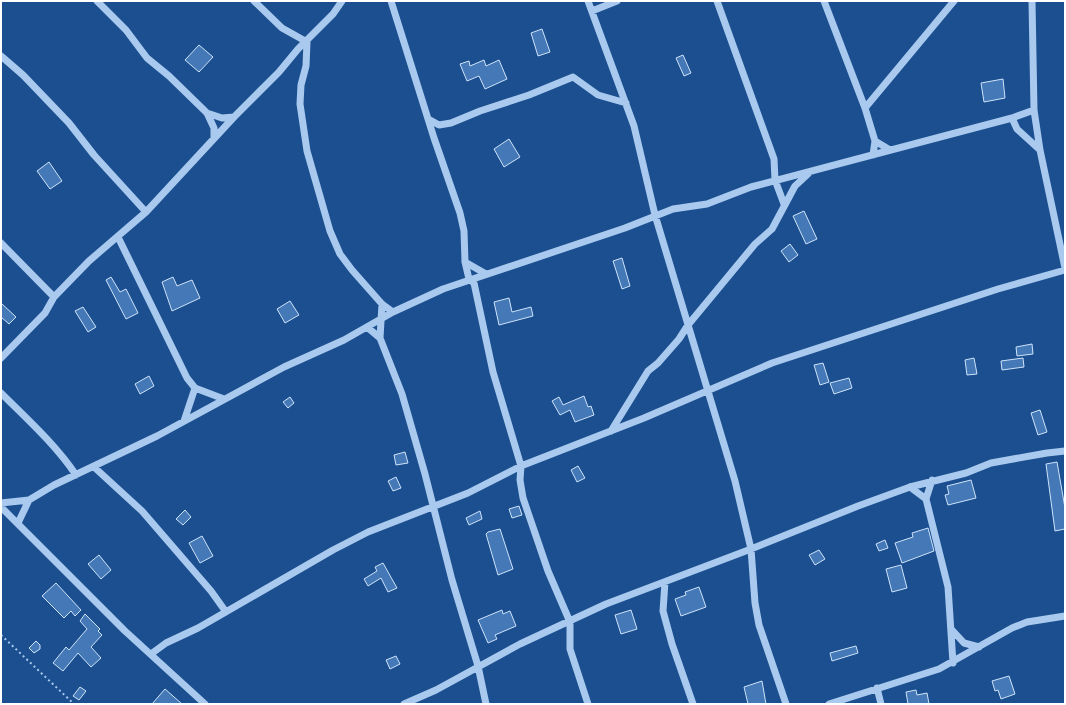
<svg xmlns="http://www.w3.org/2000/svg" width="1066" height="705" font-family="'Exo 2',sans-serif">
  <rect width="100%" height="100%" fill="#1b4f8f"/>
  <!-- building -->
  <path fill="#4478b7" stroke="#cfe3fa" d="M542 29 550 52 538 56 531 33Z
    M199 45 213 57 199 72 185 60Z
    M683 55 691 73 684 76 676 58Z
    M484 60 486 66 499 60 507 79 485 89 479 76 467 81 460 64 469 61 470 66Z
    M1003 79 1005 98 984 102 981 83Z
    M509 139 520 157 504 167 494 149Z
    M49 162 62 181 50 189 37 171Z
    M804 211 817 239 806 244 793 216Z
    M790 244 798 255 789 262 781 251Z
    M622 258 630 286 622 289 613 261Z
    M111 277 120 292 126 289 138 313 126 319 106 280Z
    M173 277 177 286 192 280 200 298 172 311 162 282Z
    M509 298 512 312 531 307 533 316 499 325 494 302Z
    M290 301 299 315 285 323 277 309Z
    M1 303 16 317 9 324 1 317Z
    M83 307 96 327 88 332 75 311Z
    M1032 344 1033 354 1017 356 1016 347Z
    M974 358 977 374 967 375 965 360Z
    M1023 358 1024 367 1002 370 1001 361Z
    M823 363 829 382 820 385 814 365Z
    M149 376 154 386 140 394 135 384Z
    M849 378 852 388 834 394 830 383Z
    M584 396 588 407 591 406 594 415 575 422 570 410 560 415 552 401 559 397 563 405Z
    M290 397 294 403 288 408 283 402Z
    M1040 410 1047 432 1038 435 1031 413Z
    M405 452 408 463 396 465 394 455Z
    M1057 462 1065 508V529L1055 531 1046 464Z
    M578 466 585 478 577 482 571 470Z
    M396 477 401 488 393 491 388 481Z
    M971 480 976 498 948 505 945 495 949 494 947 486Z
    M519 506 522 515 512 518 509 509Z
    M185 510 191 517 183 525 176 519Z
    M480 511 482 519 469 525 466 518Z
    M928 528 934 551 902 563 895 543 913 537 912 533Z
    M500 529 513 569 498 575 486 534 488 532Z
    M202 536 213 556 200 563 189 543Z
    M885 540 888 548 879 551 876 544Z
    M819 550 825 559 815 565 809 555Z
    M99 555 111 570 101 579 88 564Z
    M383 563 397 588 388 592 381 578 368 586 364 579 377 571 375 567Z
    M901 565 907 588 892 592 886 569Z
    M56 583 81 610 75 616 71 611 64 618 42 596Z
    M699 587 706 607 681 616 675 599 686 595 685 592Z
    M502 610 503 614 510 611 516 626 495 635 497 639 488 643 478 620Z
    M631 610 637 629 621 634 615 615Z
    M85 614 100 629 98 631 102 635 91 647 101 658 91 667 78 653 63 671 53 663 66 647 69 650 87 629 80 621Z
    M36 641 40 645V649L34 653 29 648Z
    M856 646 858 653 832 661 830 653Z
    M396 656 400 664 390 669 386 660Z
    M1009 676 1015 694 1001 699 998 690 995 691 992 681Z
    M762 681 766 704H748L744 687Z
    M80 687 86 691 79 700 73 696Z
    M165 689 182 704H152Z
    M916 690 917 695 927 693 929 704H908L906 692Z"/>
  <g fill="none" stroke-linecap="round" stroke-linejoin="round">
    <!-- path -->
    <path stroke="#a9c9ee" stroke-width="2" stroke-dasharray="2 3" stroke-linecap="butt" d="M1 635 74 704"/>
    <!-- minor -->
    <path stroke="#a9c9ee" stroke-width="7" d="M97 1 126 30 147 58 169 76 207 113 214 128V138
      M254 1 282 28 307 42 306 66 301 85 300 104 307 151 330 231 340 254 352 270 382 304 393 312
      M391 1 434 138 460 213 464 231 465 262 469 279 474 283 493 372 521 466 520 480 523 498 548 571 570 622V649L588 704
      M588 1 634 126 655 215 735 481 751 549 755 603 759 625 786 704
      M717 1 774 159 775 180 784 204
      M824 1 865 108 875 141 873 155
      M1032 1 1034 110 1040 150 1065 268
      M592 11 617 1
      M1 56 23 75 69 123 94 155 146 212
      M865 108 954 1
      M207 113 222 118 234 117
      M1012 118 1017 129 1040 150
      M430 120 439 125 451 123 480 111 529 95 573 77 598 95 626 103
      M875 141 890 150
      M118 237 187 378 195 388 224 399
      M1 243 54 297
      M465 262 486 274
      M382 304 380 338 402 394 425 474 452 580 478 666 486 704
      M367 327 380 338
      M1 358 45 313 54 297 89 261 146 212 234 117 279 72 298 49 333 14 342 1
      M1 393C27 419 55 444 76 475
      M184 421 195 388
      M611 431 648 371 658 363 679 339 688 325 755 244 772 229 795 186 808 174
      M94 467 142 511 211 591 226 612
      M932 480 926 499 948 587 953 663
      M910 487 926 499
      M1 503 29 500 54 485 157 436 284 367 344 340 393 312 443 289 625 228 673 209 707 204 751 187 1012 118 1034 110
      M1 507 125 631 205 704
      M18 523 29 500
      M665 582 663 611 672 644 693 704
      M952 630 964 643 979 647
      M151 654 166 643 198 628 333 550 368 532 468 493 521 466 644 418 772 363 998 289 1065 270
      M877 688 881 704
      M404 704 436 690 520 644 606 604 751 549 858 506 910 487 966 473 991 463 1047 453 1065 451
      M829 704 939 669 1012 628 1027 622 1065 616"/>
  </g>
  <!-- border -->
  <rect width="1066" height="705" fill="none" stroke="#ffffff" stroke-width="4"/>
</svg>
